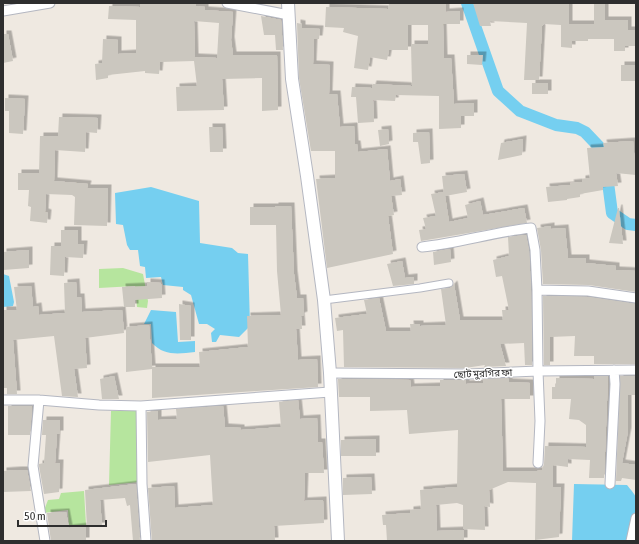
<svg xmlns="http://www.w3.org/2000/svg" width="639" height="544" font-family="'Asap Condensed','Noto Sans Bengali',sans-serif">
  <defs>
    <filter id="shadow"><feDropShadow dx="3.5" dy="-3.5" stdDeviation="0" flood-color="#0004"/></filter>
  </defs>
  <rect width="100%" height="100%" fill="#efe9e1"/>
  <!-- green -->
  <path fill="#b6e59e" d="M123 268 143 274 148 301 147 308 137 307 135 286 99 288V269Z
    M111 411H138L139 482 109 485Z
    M84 491 86 525 69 527 68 510 43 513 48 500 59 499 61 493Z"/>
  <!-- water -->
  <path fill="#75cff0" d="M151 187 199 201 200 243 232 248 238 253 248 254 250 326 239 337 220 335 216 342H212L211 333 215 329 207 324H199L191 295 183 290V287L163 285 161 277 146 278 145 267 140 266 138 250H130L127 245 123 225 116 224 115 193Z
    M3 274 9 276 14 302 13 306 3 307Z
    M151 310 176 312 178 342 195 341V352C178 354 164 356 152 343L151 324H144Z
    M574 484 627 485C630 489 635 494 636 498 639 505 630 531 629 541H572Z"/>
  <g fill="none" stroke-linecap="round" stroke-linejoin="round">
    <!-- canal -->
    <path stroke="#75cff0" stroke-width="12" d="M467 3 498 91 520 111 556 125 577 128 585 132 604 152 612 213 628 224 636 225"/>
  </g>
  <!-- building -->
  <path fill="#cbc7bf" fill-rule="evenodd" filter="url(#shadow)" d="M141 3H196V6L205 7V10L233 12 231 40 233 55H277L278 110 262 111V78L222 79 224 110 177 111 176 87 197 86 194 61 160 62 159 74 145 73V71L108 75V78L96 80 95 64 102 63 103 39 118 40V54L136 53V20L108 19 109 6 140 7ZM194 21 219 23 217 58 195 57Z
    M389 3H446V12L460 11V24H443L444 58H451L454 104 474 103V116H461V128L439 129V96L396 95 395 101 373 100 374 122 358 123 356 97H351L352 87 372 88 373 84 412 86 411 44H428V25H408V50H389L387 60 370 57 368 70 354 68 358 36 343 32 344 28 325 27 326 7 388 9Z
    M473 3H569V24H594V3H605V20H628V30H636V46H625V51H614V39H588V41H572V48L561 47V25L544 24 542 26 539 80H524L527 23 490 21 491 26H480Z
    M261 16 281 20 283 50H276L275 35H264Z
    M297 23 302 24V28L320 29 319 39H314L313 64 330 65 329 94H337L340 127 354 126 355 144H357L358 152 387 149 390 181 400 179 402 195 391 196 394 215 388 216 393 254 327 268 316 179 335 178V151H311L299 78Z
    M3 34H8L13 61 3 63Z
    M467 55H483L482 65 467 64Z
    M621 65H636V81H621Z
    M532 83H548V94H532Z
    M5 98 25 99 23 134 9 133V111H5Z
    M59 117 98 118 97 133 86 132 85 152 55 150 54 181 88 184 87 188H108L107 226 74 225 75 197 72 195 46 194 45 212 48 213 47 223 30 221 31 207 28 206 29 190H18V173H39L40 136H58Z
    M209 127H222L223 152H210Z
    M388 129 389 144 380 146 378 130Z
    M429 132 430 163 421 164 418 142H413V133Z
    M523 139 522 155 498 160 501 143Z
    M633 141 636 175 616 173 618 186 603 187V190L580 194V197L567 199V200L548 202 546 187 571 185 570 183 582 182V179L590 178 587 148 604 147 603 143Z
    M464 174 467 192 445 196 449 222 468 218 465 205 480 201 483 215 524 208 527 223 421 241 419 230 426 229 423 218 436 216 431 194 444 192V194L442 176Z
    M275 206H291L294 274 297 298H303L304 315 301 316 302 329H296L298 360 317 359 318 387 152 398V369L126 372V327L149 325 152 367H200L199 352 248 347 247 316 281 315 277 271 276 225H250V207H275Z
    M618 208H619L623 244 609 243Z
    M551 226V229L565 228 568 258H586V263L616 266V270L636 271V292L589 285 543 284 541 250 537 228Z
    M61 230H78V244H84L83 258 65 257 64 276 50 275 51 246H61Z
    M526 235 529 251 531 290 532 365H525L524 343 500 344 506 366 484 367 485 365 465 368 344 367 343 330 337 331 335 318 367 314 364 300 379 298 386 331H411L410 324H420V326L446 325 441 289 450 288 454 284 460 320H503L502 310H509L502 276 496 277 493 260 509 256 508 237Z
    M450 249 451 262 434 265 433 252Z
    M29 250V268L3 270V252Z
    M402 261 405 278 414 277V284L393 286 387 264Z
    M76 282 77 297H81L82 312 122 310 124 333 85 338 87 368 74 369 78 397 62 396 54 336 13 340 17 394H7V388H3V310H17L14 287 31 286 33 307 38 306 39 315 65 313 64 283Z
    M147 282 161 283 162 298 135 300V307H124L122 287 147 286Z
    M543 296 588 297 636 304V364H594V356H574L575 336 550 337V365H544Z
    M179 304 191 306V340H180Z
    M114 376 119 399H102L100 379Z
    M594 376H608L604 478H589L590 460 568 459V467L553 465V487H561L559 537 535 540 536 483 508 482 489 490 490 507 484 506 485 530 463 529V505L457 503 436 505 437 531 464 530V541H387L386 525H383L382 515 410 513V510L421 509 420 490 457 487 458 430 409 434 407 410 370 411V397H339L338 379 410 380 411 387 440 386V380H466V384L483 383V379L508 378 509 382 530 383V399H501L503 471H537L542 470 544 464 545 446 586 447V425L579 420 569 419 571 399H552V387H556V378L594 379Z
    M620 376H636V395H628V431L622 463 636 465V480L622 478 621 481H616Z
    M298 400 300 419 317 418 318 442H322L324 473H305L304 501 323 500 324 523 274 526 275 541H152L148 488 174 486 175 508 213 505 210 455 148 462 147 412 158 411V420L177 419 176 409 223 406 225 427 241 428V430L281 427 279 402Z
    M8 406H32L30 435H8Z
    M43 420H60V434H57L55 463H60L59 492 44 494 39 466V464L44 463 46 435H42Z
    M376 439V456H341V440Z
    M18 470H27L31 491 3 492V471Z
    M371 477 372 494 343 495V478Z
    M136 484 140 541H133L130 505 127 506 125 498 100 500 102 526 87 527 85 490Z
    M66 512 69 528 86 526V541H51L47 513Z"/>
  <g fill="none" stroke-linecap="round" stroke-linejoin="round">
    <defs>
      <path id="pedestrian" d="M324 300 420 288 449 283"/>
      <path id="minor" d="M227 3 289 15
        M3 11 50 3
        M422 247C459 243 494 232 531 228L535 250 537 290 538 371 540 421 538 463
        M537 290 588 291 636 298
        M330 373 469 374 538 371 636 370
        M3 400H39L99 405 141 406 330 392
        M39 400 33 466 45 541
        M141 406 142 484 146 541
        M610 484 615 384 614 370
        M631 541 636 518"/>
      <path id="tertiary" d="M288 3 292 79 307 176 324 300 330 373 338 541"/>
    </defs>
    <!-- pedestrian casing -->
    <use href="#pedestrian" stroke="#b4b7c1" stroke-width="9"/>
    <!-- minor casing -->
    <use href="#minor" stroke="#b4b7c1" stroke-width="11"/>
    <!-- tertiary casing -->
    <use href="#tertiary" stroke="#b4b7c1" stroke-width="14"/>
    <!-- pedestrian -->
    <use href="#pedestrian" stroke="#fff" stroke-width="7"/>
    <!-- minor -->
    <use href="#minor" stroke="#fff" stroke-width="9"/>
    <!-- tertiary -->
    <use href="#tertiary" stroke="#fff" stroke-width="12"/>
  </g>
  <g text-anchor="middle" stroke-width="3" stroke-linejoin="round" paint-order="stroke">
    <!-- street labels -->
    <g font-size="10" fill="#2e2e2e" stroke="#fff">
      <text transform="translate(483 373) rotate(-2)" y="4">ছোট মুরগির ফা</text>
    </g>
  </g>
  <!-- border -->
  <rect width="639" height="544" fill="none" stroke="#2e2e2e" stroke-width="8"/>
  <!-- scale -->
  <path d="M18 520v6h88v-6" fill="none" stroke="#2e2e2e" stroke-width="2"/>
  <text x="24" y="520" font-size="12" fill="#2e2e2e" stroke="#ffffff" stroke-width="3" paint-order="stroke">50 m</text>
</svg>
